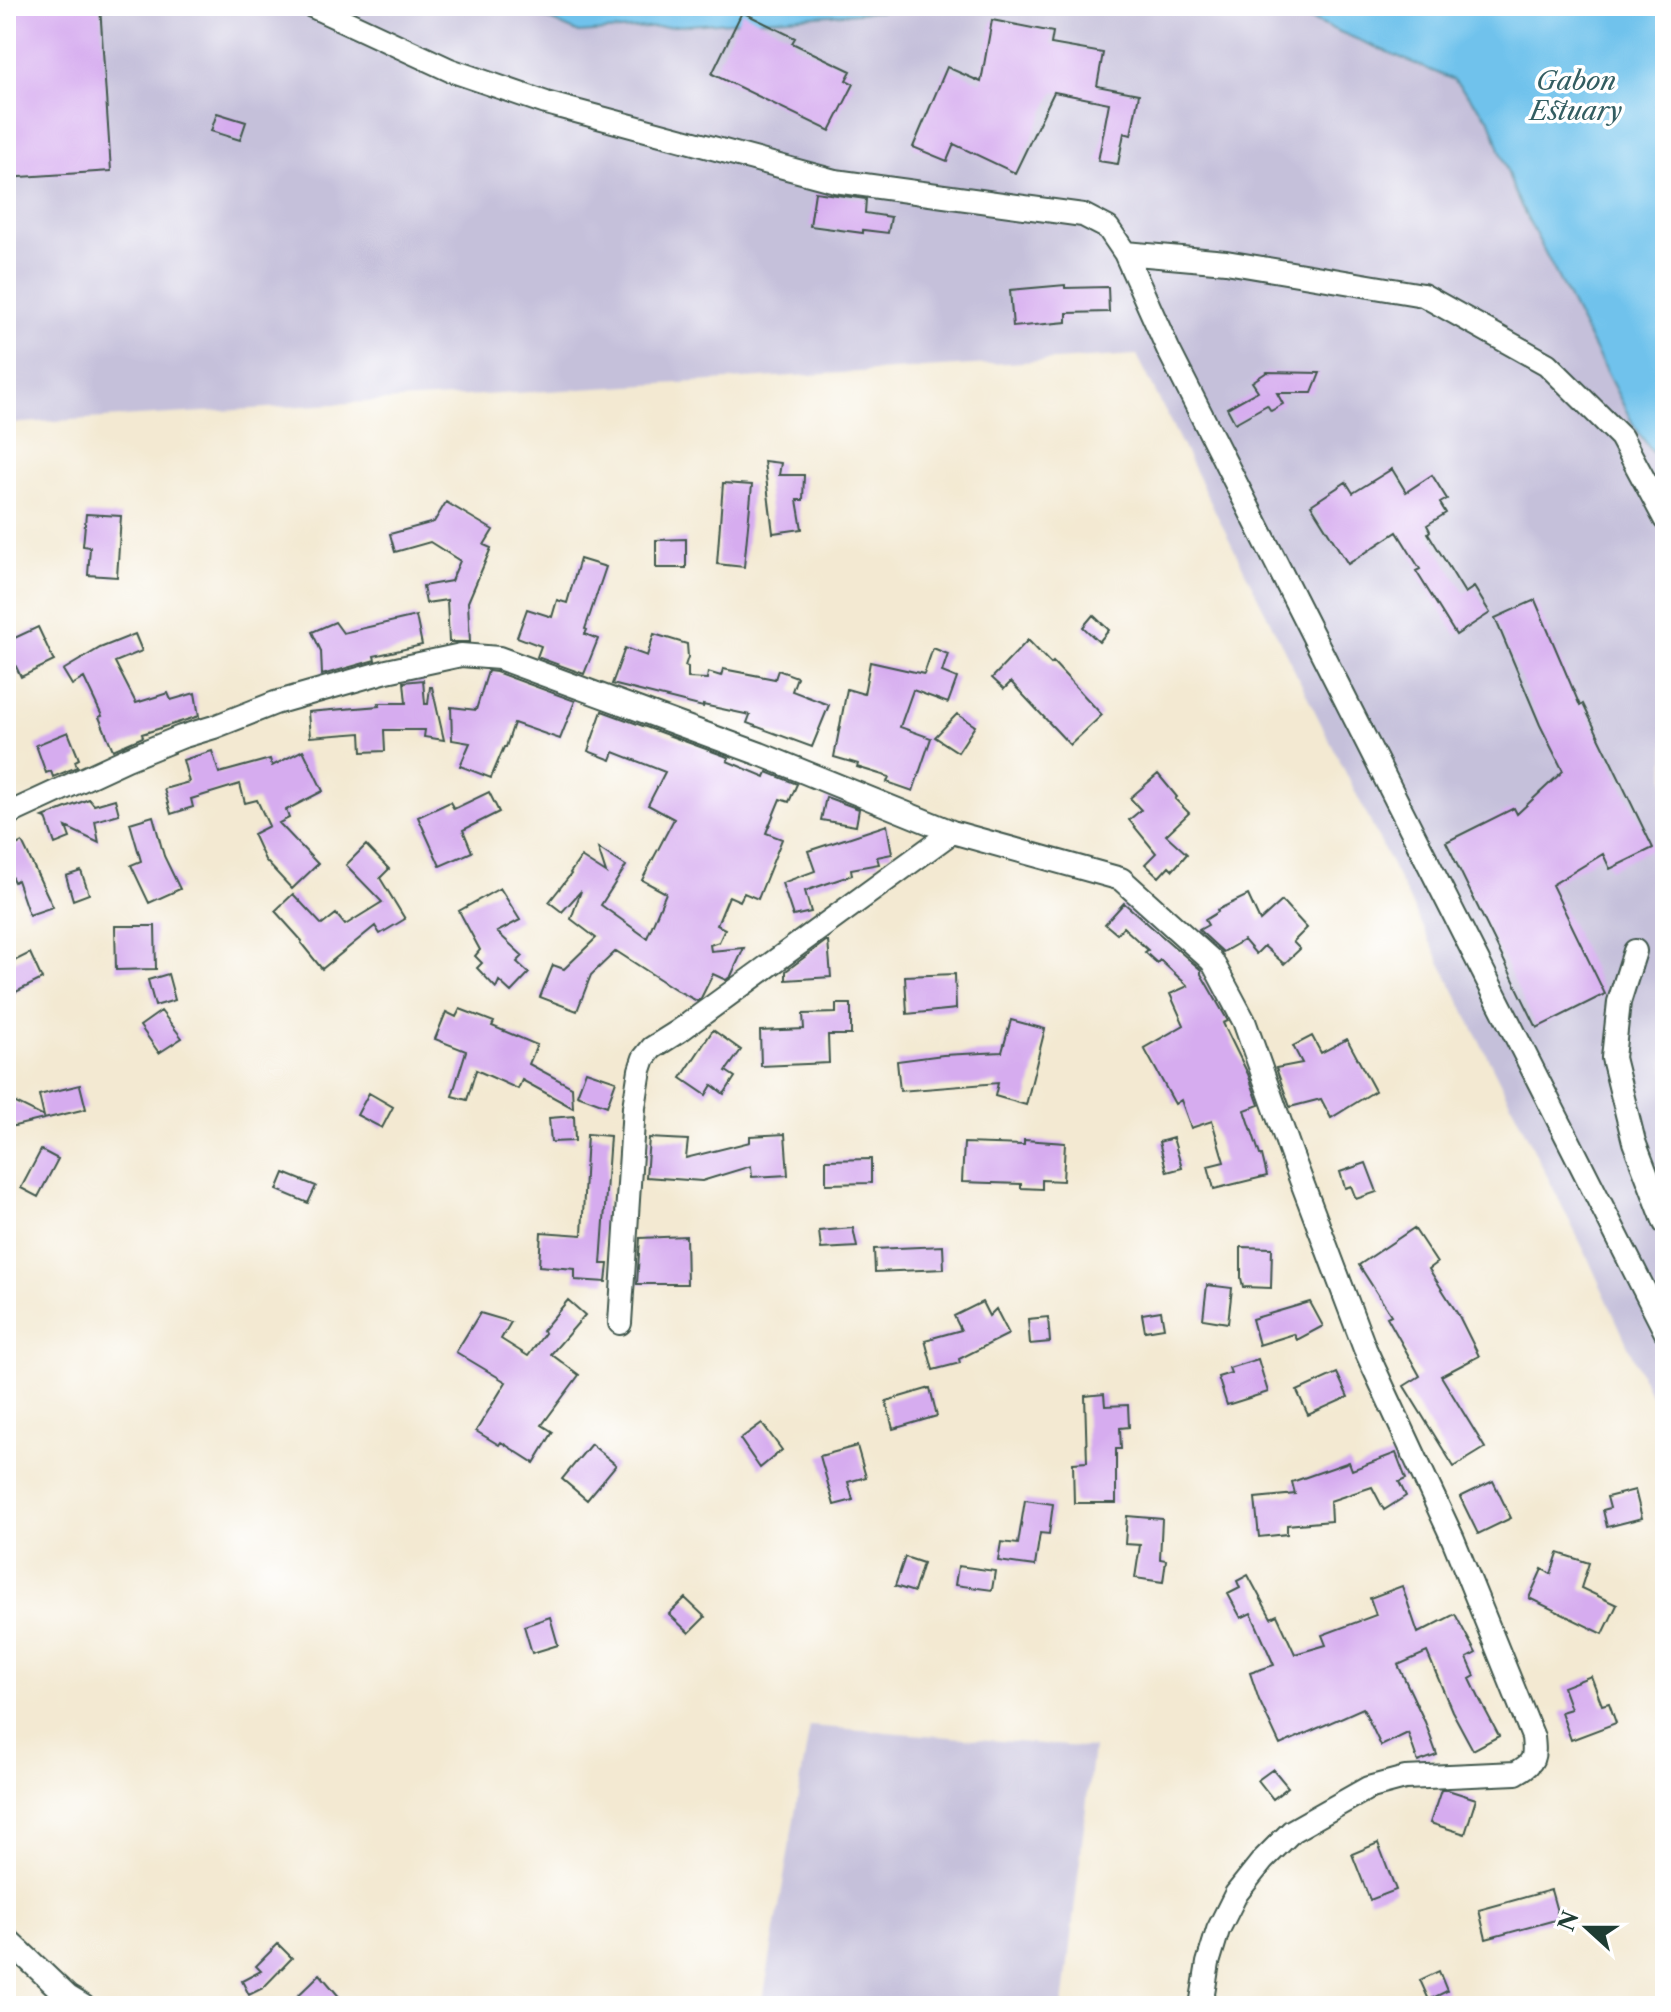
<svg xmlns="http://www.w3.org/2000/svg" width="1671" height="2012" font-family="'Libre Caslon Text',serif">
  <rect width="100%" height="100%" fill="#fff"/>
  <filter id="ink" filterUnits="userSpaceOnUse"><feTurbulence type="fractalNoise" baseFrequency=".0125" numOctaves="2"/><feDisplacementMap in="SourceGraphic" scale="16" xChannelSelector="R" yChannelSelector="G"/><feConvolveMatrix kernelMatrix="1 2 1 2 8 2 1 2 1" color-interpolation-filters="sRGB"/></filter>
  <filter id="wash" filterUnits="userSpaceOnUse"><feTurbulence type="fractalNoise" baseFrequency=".006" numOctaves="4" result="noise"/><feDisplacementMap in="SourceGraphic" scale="32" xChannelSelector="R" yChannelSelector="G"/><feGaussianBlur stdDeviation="1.8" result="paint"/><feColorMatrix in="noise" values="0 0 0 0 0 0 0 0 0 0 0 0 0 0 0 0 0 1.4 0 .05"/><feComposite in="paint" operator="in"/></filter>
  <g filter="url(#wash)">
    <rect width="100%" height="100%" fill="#f3e9d2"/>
    <!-- industrial -->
    <path fill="#c5c0da" d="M6 6H533L530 10H898V6H1278L1454 80 1490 120 1515 194 1633 424 1665 471V1427L1586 1254 1137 355 6 424Z
      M810 1726 1093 1748 1063 2006H762Z"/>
    <!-- water -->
    <path fill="#70c2ec" stroke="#488090" stroke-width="2" d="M533 6H898V10L579 33 530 11Z
      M1278 6H1665V471L1633 424 1515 194 1490 120 1454 80Z"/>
    <g id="blocks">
      <!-- building -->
      <path fill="#d6acef" d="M6 6H100L111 171 6 178Z
        M742 12 795 38 792 43 851 71 846 80 854 84 830 131 712 74Z
        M992 20 1053 32 1051 44 1103 53 1097 86 1139 94 1131 135 1124 133 1118 164 1098 161 1109 103 1054 92 1015 173 954 144 947 161 913 147 947 67 981 82Z
        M217 113 246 122 240 140 211 131Z
        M815 192 866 199 865 213 891 217 888 233 863 230V233L810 226Z
        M1065 285V288L1108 287 1109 312 1067 313V322L1013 327 1010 290Z
        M1267 372 1320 373 1312 393H1277L1283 404 1271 411 1267 405 1235 423 1227 408 1258 391 1252 382Z
        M764 461 781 463 779 475H804L803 500H797L802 529 773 533Z
        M1392 469 1406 492 1432 475 1447 499 1440 503 1446 513 1427 525 1430 531 1428 533 1465 593 1474 587 1490 613 1456 635 1416 571 1420 569 1397 532 1348 564 1311 505 1346 482 1353 493Z
        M723 483 752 485 744 567 717 564Z
        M446 502 493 530 484 545 491 548 468 602 470 642H449L447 600 426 603 423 586 451 581 460 561 430 542 395 552 390 534 434 522Z
        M86 514 121 516 117 577 88 575 90 547 83 546Z
        M686 539V568H656V540Z
        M580 559 606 567 585 629 587 630 585 634 598 639 584 674 537 657 541 646 517 637 527 609 552 617 557 600 567 603Z
        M1535 600 1580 706 1583 704 1653 848 1610 869 1603 854 1552 885 1605 994 1537 1028 1446 842 1514 808 1517 814 1563 771 1540 725 1495 618Z
        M1093 615 1109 630 1099 642 1083 627Z
        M416 616 422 645 374 656 375 660 322 675 321 651 312 632 335 622 343 633Z
        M38 627 54 661 21 677 6 646V642Z
        M135 634 142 651 115 662 136 703 168 693 171 700 195 693 199 716 142 734 143 737 113 750 99 717 102 716 84 678 72 685 63 670 100 648Z
        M654 634 687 644 688 657 685 666 688 667V678L707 679 708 672 721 676 723 669 775 679 778 670 797 677 792 691 829 705 812 747 747 723 750 715 703 705V707L612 684 625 648 647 656Z
        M1028 640 1051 664 1053 662 1102 715 1070 745 1011 682 1004 689 992 678Z
        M933 648 948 654 942 672 957 678 948 703 913 690 900 727 931 738 913 791 887 782 889 777 857 767 858 764 834 757 847 689 864 694 870 662 924 674Z
        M488 671 496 672 575 701 560 739 514 723 506 747H504L491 778 460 766 470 743 452 740 451 707 476 710Z
        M423 680 425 704H428L430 687H432L444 740 424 737 425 730H384L385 751 362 752 361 733 310 737 308 712 379 706 378 703H406L404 682Z
        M602 711 725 756 729 758 727 761 765 777 767 772 797 784 789 802 780 799 766 833 782 839 758 899 744 893 740 901 729 896 717 925 725 929 719 942 710 945 711 951 744 948 731 976 726 980 713 974 701 998 697 1001 678 991 616 951 591 975 577 1011 540 997 553 965 564 969 596 938 571 919 581 891 562 912 549 902 571 874 570 873 581 857 606 873 598 848 626 866 601 905 647 938 666 893 642 880 674 819 648 805 665 772 614 752 611 760 588 751Z
        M957 714 975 726 958 752 935 737Z
        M68 732 79 759 75 761 77 767 53 777 51 771 46 773 36 745Z
        M303 750 323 791 286 810 289 818 279 823 318 864 292 889 265 860 253 834 269 826 257 800 245 803 240 784 191 799 193 807 171 814 164 789 189 782 183 760 212 751 219 773 270 759 272 766Z
        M1158 774 1177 797 1175 799 1189 813 1166 835 1187 854 1173 870 1169 866 1159 877 1145 864 1156 853 1129 820 1141 810 1130 798Z
        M489 792 499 812 463 830 472 852 440 866 418 817 450 802 454 809Z
        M826 797 859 809 856 826 821 820Z
        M89 799 94 805 115 799 119 814 95 821 99 843 66 827 70 838 55 844 46 818 43 817Z
        M153 816 164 856 180 889 149 903 131 865 141 861 130 823Z
        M887 825 892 854 877 857 879 864 851 869 852 875 805 891 811 912 793 916 782 883 815 871 808 851Z
        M22 842 53 907 29 915 17 880 14 882 6 866V850Z
        M366 845 389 869 380 878 405 919 380 934 375 926 322 969 301 943 302 941 275 911 293 894 322 925 336 914 345 925 382 902 346 865Z
        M81 871 89 894 73 900 66 876Z
        M500 888 520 920 497 932 523 956 517 962 529 973 511 992 499 981 496 988 477 968 482 963 475 956 480 950 459 911Z
        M1248 895 1260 921 1282 901 1307 928 1293 942 1300 949 1284 964 1264 946 1256 954 1244 940 1223 952 1199 930 1208 925 1205 920 1218 912 1217 910Z
        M1124 903 1201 970V974L1228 1021 1223 1023 1248 1074 1259 1105 1245 1110 1260 1155H1262L1267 1176 1214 1189 1208 1166 1224 1162 1212 1121 1191 1128 1181 1100 1175 1104 1144 1048 1184 1025 1170 994 1188 986 1160 960 1157 963 1145 952 1148 950 1123 927 1117 934 1105 924Z
        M115 926H155L156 969 116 970Z
        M826 941H828L831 977 786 980V971Z
        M30 953 42 979 6 997V965Z
        M168 974 175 1000 155 1006 148 980Z
        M955 974 956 1009 907 1014 905 976Z
        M836 1004H851V1035H828L829 1063 761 1066 760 1031 804 1029 803 1014 836 1013Z
        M460 1009 494 1022 492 1026 537 1045 529 1064 572 1087 573 1108 522 1080 518 1089 476 1070 467 1100 452 1096 466 1051 435 1039 446 1012 456 1017Z
        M161 1011 182 1038 159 1053 140 1026Z
        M1011 1020 1045 1029 1026 1105 995 1096 998 1083 900 1091 897 1061 943 1055 1002 1052Z
        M713 1030 741 1050 726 1071 735 1077 724 1094 712 1085 706 1095 681 1078Z
        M1312 1036 1321 1053 1347 1039 1375 1091 1331 1118 1321 1099 1290 1107 1276 1068 1302 1063 1293 1046Z
        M586 1071 616 1081 607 1106 577 1095Z
        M80 1085 86 1109 6 1128V1098L44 1117 39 1095Z
        M369 1093 393 1107 382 1128 357 1115Z
        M574 1116 575 1141 551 1142 549 1118Z
        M587 1134 610 1136 601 1264H608L606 1282 575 1280V1269L539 1266 541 1232 582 1235Z
        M785 1134 788 1175 752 1177 751 1166 702 1181 646 1177 649 1138 688 1140 686 1158 750 1142V1136Z
        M1173 1138 1182 1168 1167 1172 1159 1142Z
        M1024 1140 1065 1143 1063 1181 1042 1180V1189L1021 1188V1184L962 1182 964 1143 1024 1145Z
        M41 1150 58 1159 38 1197 21 1188Z
        M871 1159V1183L826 1184V1160Z
        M1366 1163 1377 1192 1356 1199 1351 1186 1345 1188 1340 1172Z
        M284 1173 316 1186 308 1203 277 1190Z
        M853 1228 857 1247 821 1249 819 1231Z
        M1414 1228 1437 1263 1429 1269 1459 1316 1479 1356 1441 1376 1485 1448 1454 1467 1404 1386 1420 1376 1387 1317 1391 1315 1359 1265Z
        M686 1236 687 1284H637L640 1238Z
        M943 1246 944 1269 875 1272 874 1249Z
        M1241 1247 1272 1248 1271 1288 1243 1287 1241 1278Z
        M1207 1285 1232 1288 1228 1323 1203 1319Z
        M568 1300 585 1315 551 1354 579 1375 542 1425 553 1432 534 1463 501 1442 499 1445 476 1431 506 1382 456 1352 480 1313 511 1322 501 1339 528 1356 545 1333 542 1331Z
        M982 1302 989 1316 996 1309 1009 1334 959 1359 960 1363 933 1370 925 1340 961 1330 954 1316Z
        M1310 1302 1323 1326 1297 1340 1294 1334 1259 1345 1252 1319Z
        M1161 1311 1164 1328 1145 1331 1142 1314Z
        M1048 1317 1050 1342 1030 1344 1028 1319Z
        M1258 1359 1268 1392 1227 1405 1218 1377 1231 1373 1229 1368Z
        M1337 1373 1348 1397 1308 1415 1297 1391Z
        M930 1388 937 1416 893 1429 886 1401Z
        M1104 1394 1105 1406 1128 1405 1129 1427 1120 1428 1121 1449H1116V1503H1074L1073 1463 1087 1462 1085 1396Z
        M762 1423 782 1450 760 1468 740 1439Z
        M591 1444 616 1465 587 1500 562 1479Z
        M857 1446 866 1477 848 1482 853 1500 834 1505 820 1456Z
        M1396 1453 1406 1479 1399 1482 1406 1496 1384 1510 1372 1487 1330 1501 1331 1521 1287 1525V1534L1259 1537 1255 1498 1295 1494 1292 1482 1349 1462 1352 1470Z
        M1493 1481 1511 1518 1478 1534 1460 1497Z
        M1635 1490 1642 1518 1607 1527 1603 1510 1610 1508 1607 1497Z
        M1025 1500 1053 1504 1049 1534 1040 1533 1035 1566 998 1561 1001 1542 1018 1544Z
        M1127 1516 1162 1519 1160 1559 1166 1560 1163 1582 1135 1578 1140 1545 1125 1544Z
        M1558 1553 1589 1563 1581 1588 1617 1605 1603 1634 1529 1598 1542 1569 1551 1574Z
        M905 1557 923 1563 914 1592 895 1586Z
        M958 1566 995 1571 992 1590 955 1585Z
        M1248 1575 1271 1618 1277 1615 1295 1654 1326 1645 1322 1635 1376 1615 1370 1598 1402 1586 1418 1633 1455 1614 1476 1653 1467 1658 1475 1676 1470 1679 1480 1700 1499 1736 1473 1750 1452 1711 1427 1652 1398 1665 1425 1722 1437 1755 1418 1762 1408 1733 1381 1746 1363 1708 1280 1745 1259 1700 1250 1673 1274 1665 1251 1613 1241 1618 1228 1594 1240 1588 1237 1581Z
        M685 1598 705 1617 689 1633 669 1614Z
        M550 1617 558 1645 532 1653 524 1626Z
        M1591 1676 1602 1705 1609 1703 1616 1723 1571 1740 1561 1712 1571 1709 1563 1687Z
        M1273 1769 1288 1787 1273 1799 1258 1780Z
        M1441 1790H1448L1476 1799 1465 1834 1430 1823Z
        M1378 1843 1396 1890 1370 1900 1352 1854Z
        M1551 1890 1559 1919 1486 1939 1479 1910Z
        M278 1944 292 1958 263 1988 249 1995 242 1981 261 1971 256 1966Z
        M1439 1971 1447 1991 1429 2000 1420 1980Z
        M320 1974 347 2006H287L311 1983Z"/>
    </g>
  </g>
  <g filter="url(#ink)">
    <use href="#blocks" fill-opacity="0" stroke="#3f574c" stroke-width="2"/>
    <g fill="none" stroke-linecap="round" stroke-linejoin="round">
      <defs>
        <path id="minor" d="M312 6 450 70 546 103 835 181 1083 215 1108 228 1125 253 1168 349 1665 1331
          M1125 253 1226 262 1423 295 1547 364 1621 437 1665 519
          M6 815 127 759 181 737 214 727 275 703 387 671 461 655 499 658 760 754 952 832 1121 879 1212 961 1244 1021 1292 1156 1365 1349 1453 1539 1533 1737C1535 1757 1535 1763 1516 1773L1405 1778 1368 1788 1292 1831 1263 1860 1236 1894 1218 1930 1208 1963 1201 2006
          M1635 951 1619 1002 1613 1058 1634 1142 1665 1223
          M620 1323 634 1107 640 1070 644 1058 652 1048 679 1031 952 832
          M6 1938 68 1997 83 2006"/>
      </defs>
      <!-- minor casing -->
      <use href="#minor" stroke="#3f574c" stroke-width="26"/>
      <!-- minor -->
      <use href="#minor" stroke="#fff" stroke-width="22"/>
    </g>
  </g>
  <g text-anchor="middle" stroke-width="7" stroke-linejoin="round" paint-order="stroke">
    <!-- water labels -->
    <g font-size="26" font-style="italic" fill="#335e62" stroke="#fff">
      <text x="1576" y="90">Gabon<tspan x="1576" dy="30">Estuary</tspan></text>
    </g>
  </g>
  <!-- margin -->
  <rect width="1671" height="2012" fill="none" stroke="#fff" stroke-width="32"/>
  <!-- north arrow -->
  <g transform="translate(1587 1928) rotate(291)" stroke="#ffffff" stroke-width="6" paint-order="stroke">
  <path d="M0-6L14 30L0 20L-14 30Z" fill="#1f3d34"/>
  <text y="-12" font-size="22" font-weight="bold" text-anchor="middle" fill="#1f3d34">N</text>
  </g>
</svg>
